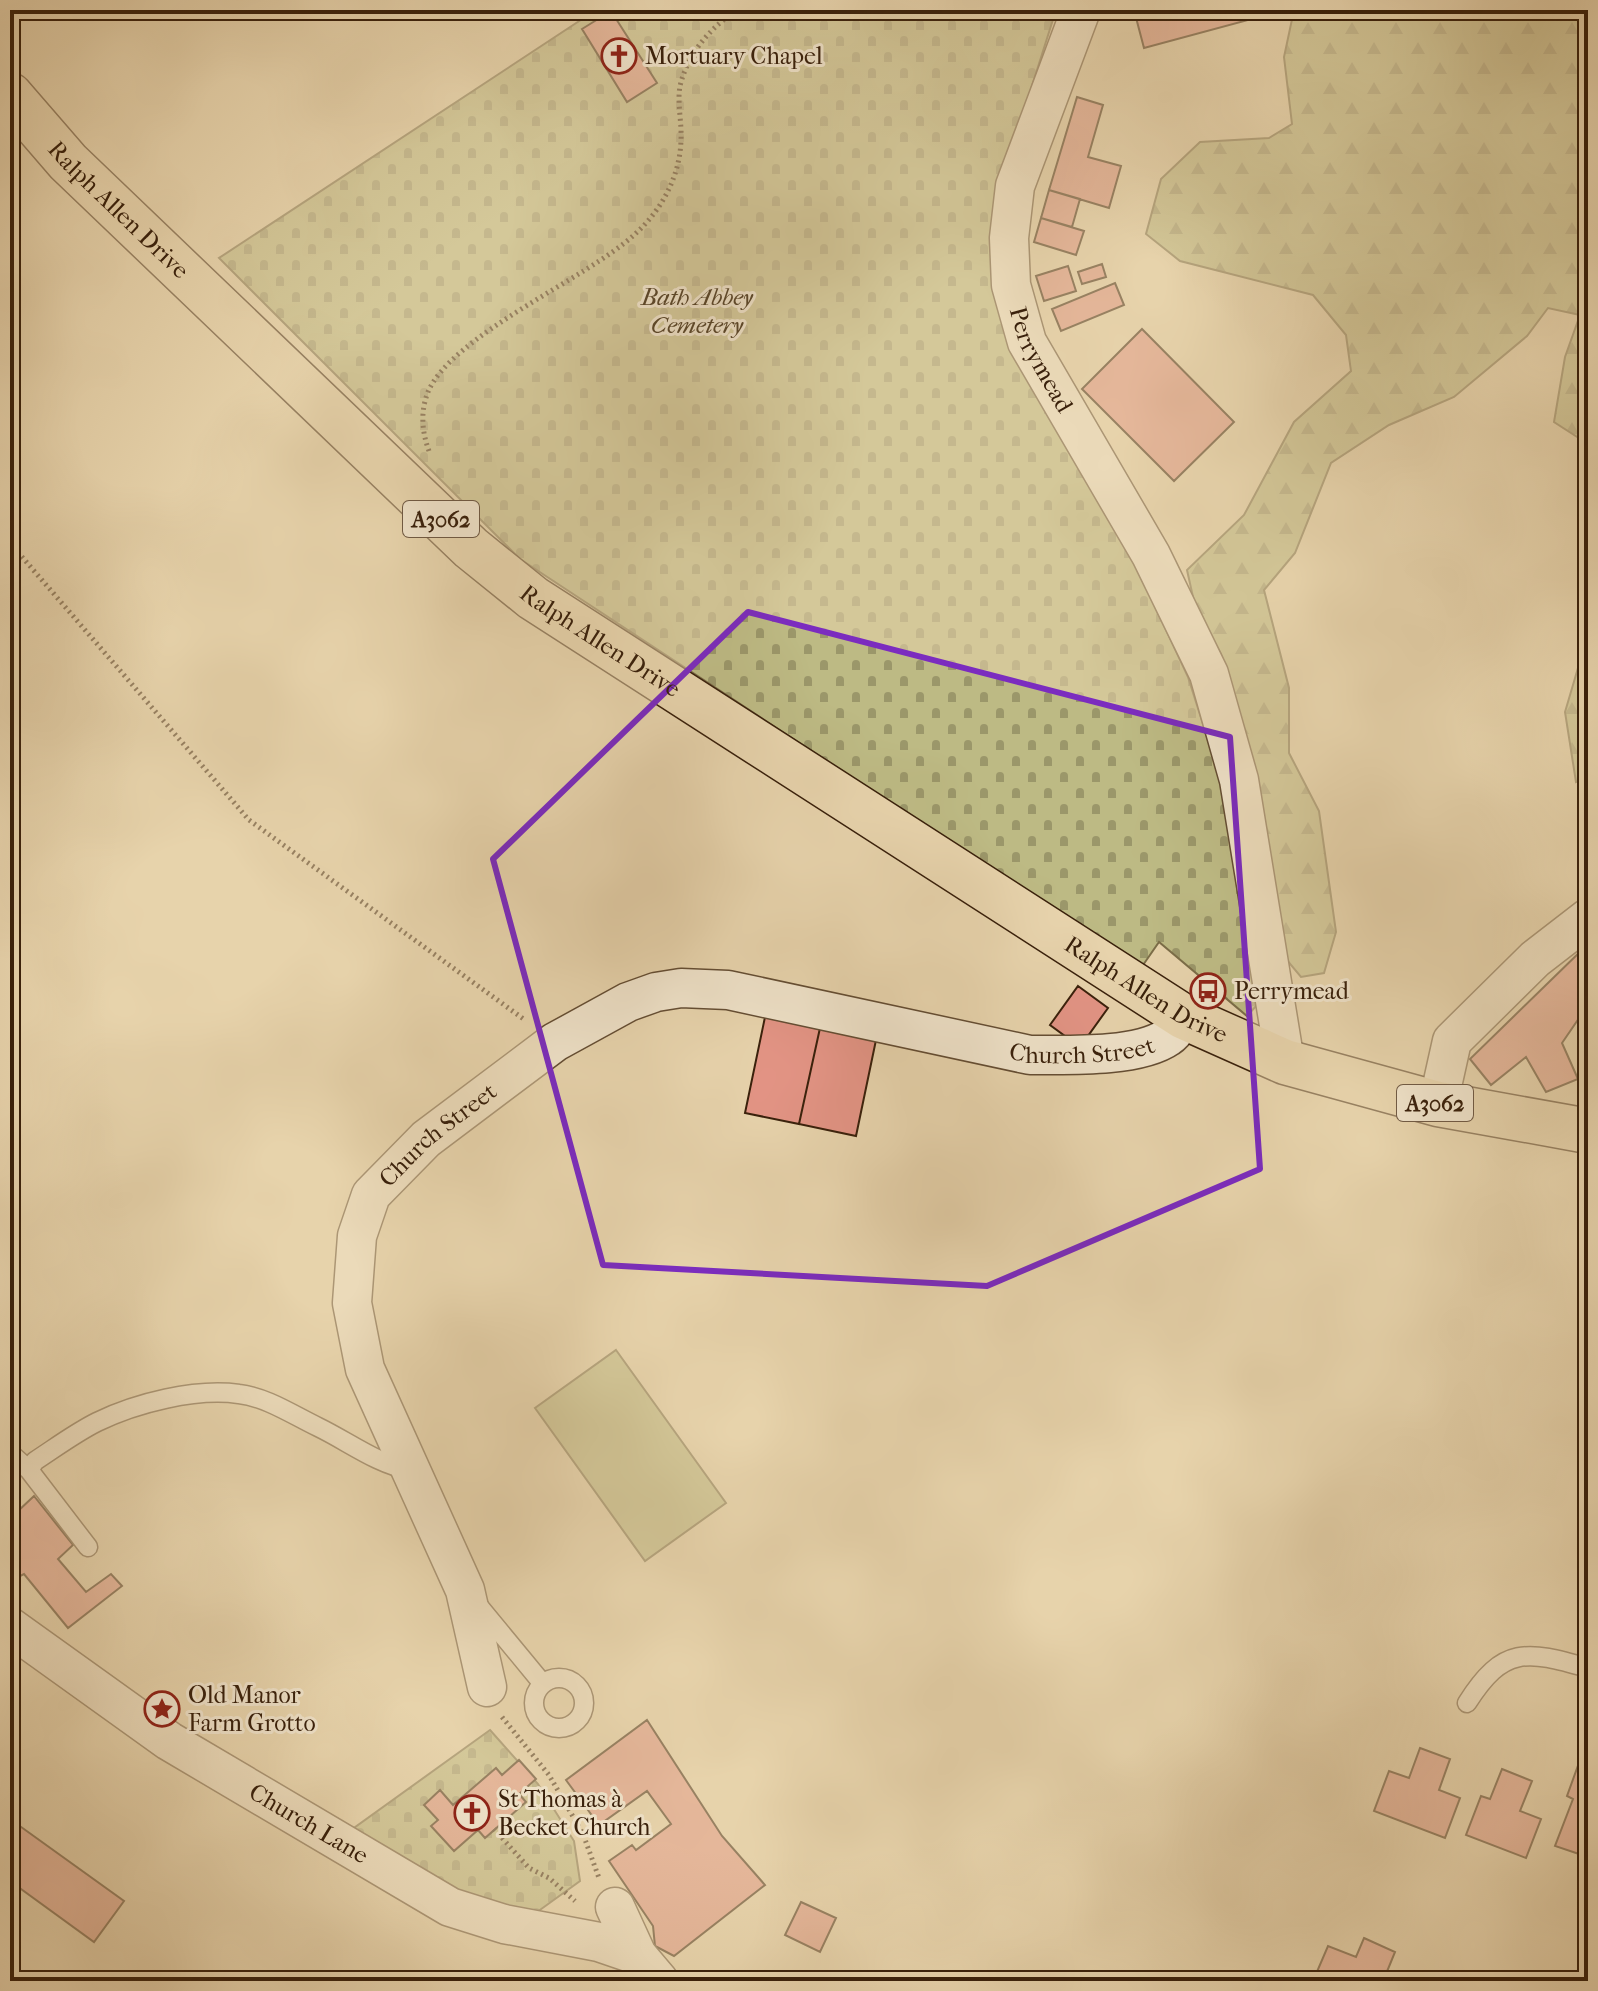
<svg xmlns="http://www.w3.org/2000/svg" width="1598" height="1991" font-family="'IM FELL French Canon',serif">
  <defs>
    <pattern id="forest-firs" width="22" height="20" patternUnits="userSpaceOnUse" patternTransform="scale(2)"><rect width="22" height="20" fill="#bdba84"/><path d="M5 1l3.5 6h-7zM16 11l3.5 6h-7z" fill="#9b976a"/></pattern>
    <pattern id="cemetery-stones" width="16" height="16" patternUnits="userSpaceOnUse" patternTransform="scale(2)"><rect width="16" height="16" fill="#bdba84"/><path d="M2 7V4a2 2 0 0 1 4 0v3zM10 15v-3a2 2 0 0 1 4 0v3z" fill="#9b976a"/></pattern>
  </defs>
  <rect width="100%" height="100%" fill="#e7d3ac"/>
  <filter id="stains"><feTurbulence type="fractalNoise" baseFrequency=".0025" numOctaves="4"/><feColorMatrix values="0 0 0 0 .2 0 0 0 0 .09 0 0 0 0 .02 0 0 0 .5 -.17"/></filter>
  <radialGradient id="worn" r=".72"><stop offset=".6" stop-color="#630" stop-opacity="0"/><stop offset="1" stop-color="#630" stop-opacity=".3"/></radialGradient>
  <!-- forest -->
  <path fill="url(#forest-firs)" stroke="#7b6d48" stroke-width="2" d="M1294 10H1588V444L1554 422 1565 357 1580 315 1548 308 1527 336 1454 397 1389 425 1331 463 1295 553 1264 590 1289 688V753L1319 811 1336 932 1324 973 1301 977 1286 959 1236 710 1221 654 1195 606 1187 570 1244 515 1294 422 1351 371 1346 335 1313 295 1180 261 1146 234 1161 179 1200 142 1269 138 1292 124 1284 57Z
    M1588 634V777L1576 782 1565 712Z"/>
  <!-- cemetery -->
  <path fill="url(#cemetery-stones)" stroke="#7b6d48" stroke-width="2" d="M596 10H1056L1001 184 994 260 1188 677 1222 784 1258 1004 1247 1016 1159 942 1141 968 520 559 219 258Z
    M490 1730 538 1784 574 1841 580 1881 526 1920 464 1898 347 1833Z"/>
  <!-- garden -->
  <path fill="#bdba84" stroke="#7b6d48" stroke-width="2" d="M616 1350 726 1503 645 1561 535 1408Z"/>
  <!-- building -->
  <path fill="#e39485" stroke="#39200b" stroke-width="2" d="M1134 10H1273L1274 13 1144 48Z
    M611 11 657 83 627 102 582 29Z
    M1077 97 1103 105 1088 157 1121 166 1109 208 1049 190Z
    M1049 190 1080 199 1072 227 1041 218Z
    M1041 218 1084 231 1076 255 1034 242Z
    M1102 264 1106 277 1082 284 1078 272Z
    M1068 266 1076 291 1044 301 1036 276Z
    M1115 283 1124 305 1061 331 1052 309Z
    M1142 329 1234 422 1174 481 1082 389Z
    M1585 947 1588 948V1005L1562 1043 1578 1079 1546 1092 1526 1057 1491 1085 1470 1059Z
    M1078 986 1108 1008 1080 1047 1050 1025Z
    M765 1017 820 1028 799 1124 745 1113Z
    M820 1028 876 1040 856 1136 799 1124Z
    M34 1496 73 1545 58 1559 86 1592 111 1574 122 1586 68 1628 24 1574 14 1579 10 1574V1504L17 1512Z
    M647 1720 722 1836 765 1885 674 1956 655 1946 653 1926 609 1861 632 1845 636 1850 671 1824 647 1791 599 1825 566 1780Z
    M1420 1748 1450 1759 1439 1790 1460 1798 1445 1838 1374 1811 1389 1771 1409 1778Z
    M519 1760 536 1779 519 1794 526 1802 485 1838 478 1830 454 1851 431 1826 438 1820 424 1805 440 1790 453 1805 496 1768 502 1775Z
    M1580 1760 1588 1763V1857L1555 1846 1573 1799 1567 1796Z
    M1502 1769 1532 1781 1520 1811 1541 1819 1526 1858 1466 1835 1481 1796 1490 1799Z
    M10 1819 124 1901 94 1942 10 1881Z
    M801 1902 836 1918 820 1952 785 1935Z
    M1364 1938 1395 1952 1386 1974 1404 1981H1313L1328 1946 1356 1957Z"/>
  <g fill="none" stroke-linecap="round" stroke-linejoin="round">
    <defs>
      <path id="lane" d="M10 1453 29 1470
        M88 1547 29 1470 35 1461C55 1448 75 1433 97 1422 136 1403 195 1388 239 1394 266 1397 293 1415 318 1427 349 1442 377 1464 410 1470
        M477 1604 543 1684
        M534 1703a25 25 0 1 1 50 0a25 25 0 1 1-50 0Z
        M1467 1703C1503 1646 1526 1650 1588 1668"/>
      <g id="street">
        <path id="s1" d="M1081 10 1015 186 1009 238 1011 285 1027 342 1151 555 1209 674 1239 780 1285 1062"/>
        <path d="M1438 1104 1452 1041 1535 959 1588 918"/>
        <path id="s2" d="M10 1627 169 1741 450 1907 504 1924 599 1942 637 1955"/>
        <path id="s3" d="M487 1687 465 1590 365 1369 352 1303 357 1236 371 1195 426 1139 555 1042 628 1002 656 992 681 988 728 990 1030 1055C1066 1055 1138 1058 1168 1037 1176 1032 1179 1024 1184 1017"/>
        <path d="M615 1907 637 1955 659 1981"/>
      </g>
      <g id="primary">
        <path id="s4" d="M10 95 68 162 471 548 533 598 1184 1017 1285 1062 1438 1104 1588 1131"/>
      </g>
    </defs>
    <!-- lane casing -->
    <use href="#lane" stroke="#644d33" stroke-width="21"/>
    <!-- street casing -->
    <use href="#street" stroke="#644d33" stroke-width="41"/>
    <!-- primary casing -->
    <use href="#primary" stroke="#39200b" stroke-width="47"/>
    <!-- path -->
    <path stroke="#39200b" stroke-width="5" stroke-dasharray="2 4" stroke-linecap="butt" d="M429 451C422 432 420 412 428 392 452 335 586 279 634 235 661 211 680 177 681 140 682 123 677 103 680 86 688 53 710 28 737 10
      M10 543 249 820 525 1020
      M502 1717 549 1775 583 1834 599 1878
      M494 1829 529 1868 549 1878 575 1901"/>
    <!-- lane -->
    <use href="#lane" stroke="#efe2c9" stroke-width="18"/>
    <!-- street -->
    <use href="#street" stroke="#efe2c9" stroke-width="38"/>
    <!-- primary -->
    <use href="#primary" stroke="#e7d3ac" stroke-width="44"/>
  </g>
  <!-- marked area -->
  <path d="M0 0H1598V1991H0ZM748 612 1230 737 1260 1169 987 1286 603 1265 493 859Z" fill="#e7d3ac" fill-opacity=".55" fill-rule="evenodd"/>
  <path fill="none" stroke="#7b2cbf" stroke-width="6" stroke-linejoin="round" d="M748 612 1230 737 1260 1169 987 1286 603 1265 493 859Z"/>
  <!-- icons -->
  <defs>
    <symbol id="church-ring" viewBox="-11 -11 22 22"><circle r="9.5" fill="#efe2c9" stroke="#8f2418" stroke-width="1.5"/><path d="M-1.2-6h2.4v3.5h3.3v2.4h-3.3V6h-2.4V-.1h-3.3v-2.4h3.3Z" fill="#8f2418"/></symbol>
    <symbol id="bus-ring" viewBox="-11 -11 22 22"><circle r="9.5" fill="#efe2c9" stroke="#8f2418" stroke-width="1.5"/><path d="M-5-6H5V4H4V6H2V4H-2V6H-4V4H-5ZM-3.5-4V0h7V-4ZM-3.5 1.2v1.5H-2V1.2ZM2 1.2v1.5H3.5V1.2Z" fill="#8f2418"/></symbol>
    <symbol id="sight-ring" viewBox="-11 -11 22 22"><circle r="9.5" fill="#efe2c9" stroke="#8f2418" stroke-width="1.5"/><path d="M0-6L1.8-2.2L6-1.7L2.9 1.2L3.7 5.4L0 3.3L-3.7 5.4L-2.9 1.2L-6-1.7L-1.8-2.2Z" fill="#8f2418"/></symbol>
  </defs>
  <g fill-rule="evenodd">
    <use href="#church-ring" x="599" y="36" width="40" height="40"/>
    <use href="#bus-ring" x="1188" y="971" width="40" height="40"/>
    <use href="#sight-ring" x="142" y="1689" width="40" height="40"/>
    <use href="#church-ring" x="452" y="1793" width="40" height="40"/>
  </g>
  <g text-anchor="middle" stroke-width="6" stroke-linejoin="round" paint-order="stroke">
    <!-- shield labels -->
    <g fill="#efe2c9" stroke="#705a44" stroke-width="2">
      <rect x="403" y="501" width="76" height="36" rx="6"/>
      <rect x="1397" y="1085" width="76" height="36" rx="6"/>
    </g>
    <g font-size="22" font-weight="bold" fill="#39200b">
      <text x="441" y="527">A3062</text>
      <text x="1435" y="1111">A3062</text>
    </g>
    <!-- poi labels -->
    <g font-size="24" fill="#39200b" stroke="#efe2c9" text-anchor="start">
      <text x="645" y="64">Mortuary Chapel</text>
      <text x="1234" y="999">Perrymead</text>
      <text x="188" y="1703">Old Manor<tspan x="188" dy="28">Farm Grotto</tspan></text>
      <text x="498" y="1807">St Thomas à<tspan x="498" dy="28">Becket Church</tspan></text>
    </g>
    <!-- street labels -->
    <g font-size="24" fill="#39200b" stroke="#efe2c9">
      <text dy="8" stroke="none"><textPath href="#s4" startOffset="158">Ralph Allen Drive</textPath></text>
      <text dy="8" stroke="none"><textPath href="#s1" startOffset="368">Perrymead</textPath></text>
      <text dy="8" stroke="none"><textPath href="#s4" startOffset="806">Ralph Allen Drive</textPath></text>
      <text dy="8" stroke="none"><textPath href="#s4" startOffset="1454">Ralph Allen Drive</textPath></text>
      <text dy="8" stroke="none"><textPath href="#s3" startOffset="1306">Church Street</textPath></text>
      <text dy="8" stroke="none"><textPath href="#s3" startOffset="610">Church Street</textPath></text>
      <text dy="8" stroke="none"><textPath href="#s2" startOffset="358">Church Lane</textPath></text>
    </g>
    <!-- park labels -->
    <g font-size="24" font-style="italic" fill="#5a4629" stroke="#efe2c9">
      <text x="697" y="305">Bath Abbey<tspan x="697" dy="28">Cemetery</tspan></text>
    </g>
  </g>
  <!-- margin -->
  <rect width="1598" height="1991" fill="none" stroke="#e7d3ac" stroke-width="40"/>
  <rect x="12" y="12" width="1574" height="1967" fill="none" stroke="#39200b" stroke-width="4"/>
  <rect x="20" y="20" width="1558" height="1951" fill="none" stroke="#39200b" stroke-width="2"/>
  <rect width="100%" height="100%" filter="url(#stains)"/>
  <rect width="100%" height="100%" fill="url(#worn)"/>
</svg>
